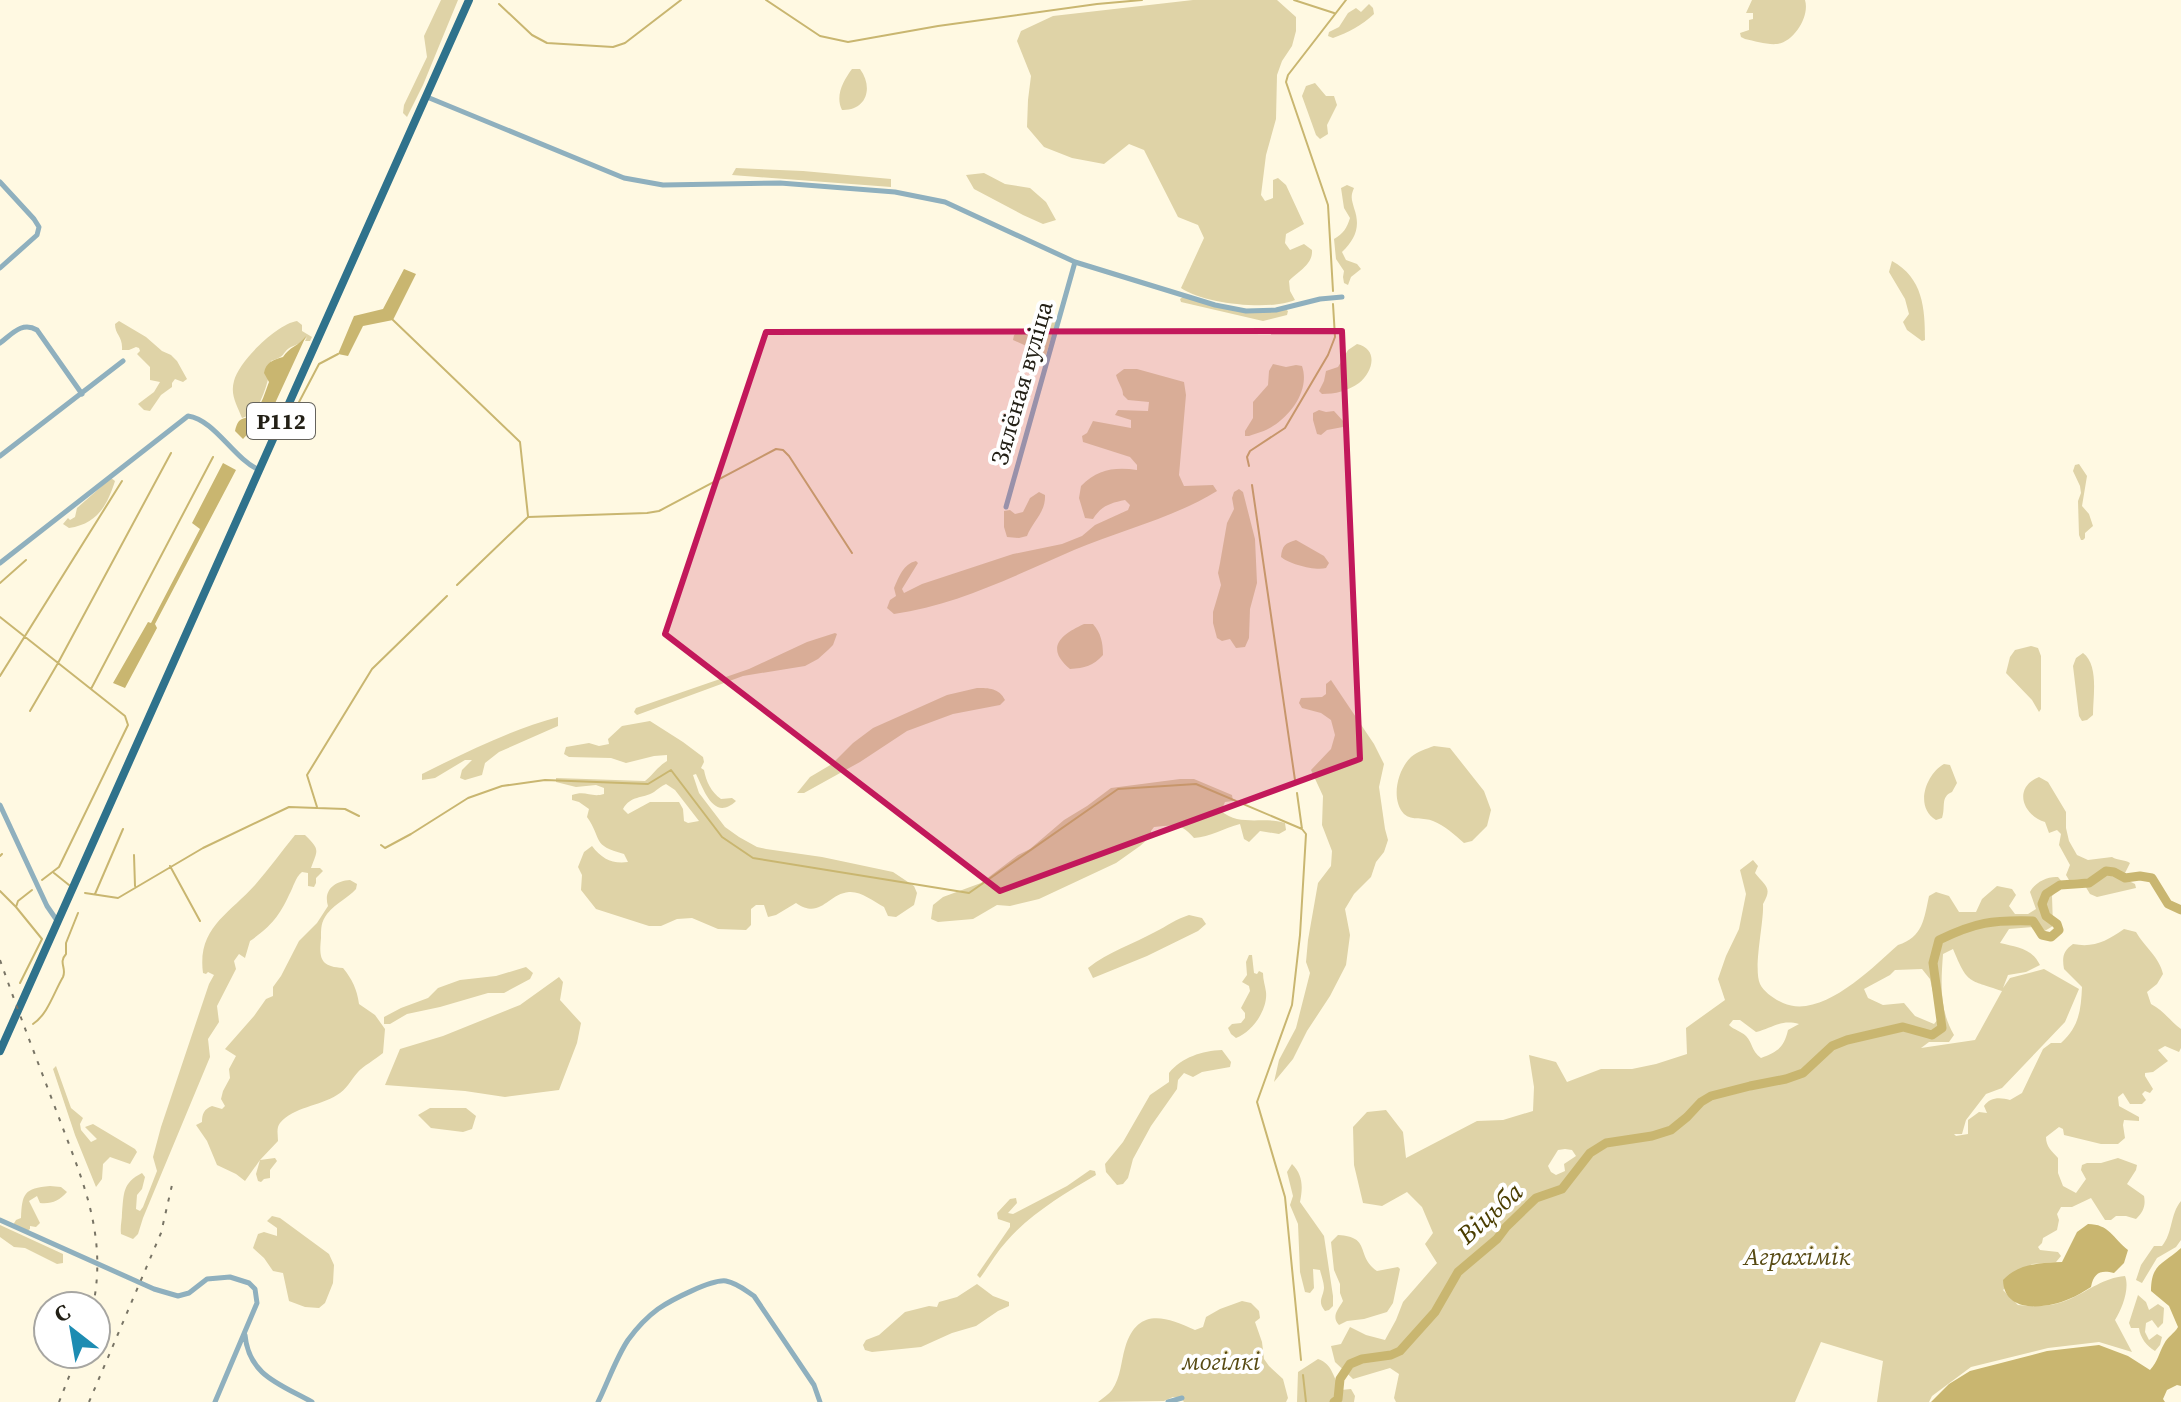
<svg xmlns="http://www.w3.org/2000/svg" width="2181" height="1402" font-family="'Source Serif 4',serif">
  <rect width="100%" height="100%" fill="#fff9e2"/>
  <!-- green -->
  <path fill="#dfd3a7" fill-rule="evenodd" d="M441 0H458L423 85 407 117 403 113 404 105 427 57 424 36Z
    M1193 0H1277L1296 17V31L1292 46 1282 61 1277 75 1276 119 1266 155 1261 195 1265 201 1273 198V180L1278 178 1286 185 1304 224 1286 234 1285 243 1290 250 1304 244 1312 250C1313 265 1298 271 1289 281L1290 291 1295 300C1270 311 1204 304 1181 288L1204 238 1198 225 1178 217 1144 150 1129 144 1104 164 1072 158 1044 147 1027 127 1028 100 1031 76 1017 41 1021 31 1053 16Z
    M1752 0H1805C1810 16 1794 42 1777 44 1767 45 1755 41 1745 39L1741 37 1740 33 1749 30V20L1753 19V13H1746Z
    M1369 4 1373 8 1374 14C1361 26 1349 32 1333 38L1328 36 1329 32 1339 27 1348 13 1356 8 1361 12Z
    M852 69H860C874 88 866 111 842 110 835 96 843 81 852 69Z
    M1315 83 1326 96H1334L1337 105 1327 125 1328 134 1320 139 1316 135 1302 96 1306 86Z
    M736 168 803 171 891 179V187L732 175Z
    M984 173 1005 184 1030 188 1046 202 1056 220 1043 224 1023 215 974 189 966 175Z
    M1347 185 1354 188C1350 197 1352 200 1354 208 1361 227 1355 239 1342 252L1346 260 1357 264 1361 269 1351 277 1348 285 1344 283 1343 277 1344 271 1336 259 1334 239C1343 234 1347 228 1350 218L1344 208 1341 188Z
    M1892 261C1923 278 1925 308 1925 340L1922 341 1907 330 1903 322 1909 314 1905 299 1889 272Z
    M1183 297 1243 312 1285 309 1288 311 1287 315 1263 321 1181 302 1180 299Z
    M1051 318 1057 319 1046 355 1013 340 1014 335 1020 331 1036 326Z
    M119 321 146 337 162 351 171 355 177 361 187 379 183 382 175 379 172 383V387L161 395 150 411 144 410 138 404 154 392 160 382 150 380V367L137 354 140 351 139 348 136 347 129 350H122C123 336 115 335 115 324Z
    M297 321 302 325V331L312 337 310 341H305L307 337C302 343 298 344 291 347 281 353 287 356 271 361 269 381 264 397 253 414L242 418C237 405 230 395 234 381 239 361 277 324 297 321Z
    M1357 344C1379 349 1373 372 1359 383 1348 391 1335 394 1322 394L1319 391 1324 381 1326 371 1338 367 1348 350Z
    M1273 364 1286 367 1296 365 1302 366C1310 389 1292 414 1273 426 1266 431 1257 433 1249 436H1245V431L1253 418V402L1268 385 1269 371Z
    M1124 369H1137L1184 382 1186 395 1179 475 1184 486 1213 485 1217 491C1173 518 1122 530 1074 550 1016 575 957 605 894 614L887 608 890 600 896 596 894 588C899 577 903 564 916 561L918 563 902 589 904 593 922 584 1013 554 1062 544 1082 536 1095 525 1128 510 1130 505 1125 500C1110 503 1101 506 1093 519L1085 518 1079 498 1081 486C1098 469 1115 467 1137 470V465L1130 457 1083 442 1082 436 1087 433 1093 421 1131 428V420L1115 415 1118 410 1148 411 1149 402 1128 400 1123 395C1123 388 1118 383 1116 375Z
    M1319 410 1326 412 1334 411 1344 422 1343 427 1327 430 1321 435 1317 434 1313 420V413Z
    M2079 464 2087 476 2082 506 2089 514 2093 526 2085 533V538L2083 540H2081L2079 535 2078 501 2081 493 2080 486 2073 471 2075 465Z
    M111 478 115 481C107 506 97 524 69 528L63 524 68 518 70 520 75 517 77 508Z
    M1239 489 1243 492 1255 539 1257 583 1250 609 1249 638 1245 647 1236 648 1230 639 1222 641 1217 638 1213 623V612L1221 585 1218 573 1220 563 1227 523 1234 509 1232 498 1234 492Z
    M1039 492 1045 495C1046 512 1033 521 1027 536L1019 538 1007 537 1004 527V511L1010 510 1015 514 1023 512 1030 498Z
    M1296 540 1324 556 1329 563 1326 568C1315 571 1289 564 1281 557 1282 546 1285 543 1296 540Z
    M1084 624H1093C1101 633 1103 643 1103 655 1093 666 1085 668 1070 669 1045 648 1060 635 1084 624Z
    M835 633 837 634 833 645 828 650 818 659 805 666 743 676 637 715 634 712 636 708 749 669 807 642Z
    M2031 646 2038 648 2041 656V709L2039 712 2032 700 2006 673 2010 657 2015 650Z
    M2083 653C2099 665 2093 696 2093 715L2087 720 2082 721 2079 716 2073 666 2076 658Z
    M1331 680 1374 744 1384 764 1379 787 1385 829 1388 840 1384 852 1376 862 1371 877 1354 894 1345 909 1350 935 1346 965 1330 996 1307 1031 1293 1059 1274 1082 1279 1060 1296 1028 1310 973 1306 962 1308 940 1318 883 1331 866 1332 851 1322 825 1323 796 1311 770 1331 749 1335 735 1331 720 1321 713 1302 708 1299 703 1301 698 1322 697 1326 694V684Z
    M977 688C989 688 999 688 1005 700L1000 705 953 714 907 731 860 762 804 793H797L810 777 832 764 853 743 873 728 947 695Z
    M558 717V726L499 752 485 763 482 775 465 780 460 778 462 770 472 760H465L435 778 422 780V774C466 752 510 730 558 717Z
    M650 721 683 742 703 757 704 762 701 768 704 770C706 781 711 792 721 799L732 798 736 801C714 822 704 790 696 774L693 775 699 793 725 827 739 837 757 847 766 849 822 857 893 872 914 886 917 893 914 905 896 917 888 916 884 907C873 901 861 891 849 892 827 894 821 920 796 903L776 915 768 917 764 905H756L751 909V925L746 930 718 929 692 918 677 919 661 926H649L596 909 581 890 582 875 578 867 584 852 592 846C602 859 612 864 628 862L624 854C591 845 603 840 587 817L589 809 579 802 572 800V795C586 790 591 798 604 794V788L596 785 576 787 556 782V778L645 781C655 773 656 768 667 761V755L654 756 626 763 611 758 569 757 564 754 566 747 589 743 599 746 609 744 608 739 622 726ZM666 784 675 790 699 821 688 823 684 821 683 809 679 802H650L628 814 623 809C631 795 642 799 654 792 658 789 661 786 666 784Z
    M1434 746 1450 748 1484 791 1491 810 1487 826 1472 841 1464 843C1454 834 1445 826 1433 821 1424 817 1412 821 1404 814 1390 799 1398 769 1411 757 1418 751 1426 749 1434 746Z
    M1944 764 1950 765 1957 783 1952 792C1940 797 1946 807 1942 818L1936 820C1914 807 1926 774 1944 764Z
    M2039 777 2048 782 2066 812V828L2069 841 2077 855 2088 860 2112 857C2118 861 2124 859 2130 863L2124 875 2127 880 2135 884 2136 888 2097 897 2090 894 2081 879 2069 880 2066 875 2070 865 2059 845 2061 834 2057 830 2049 833 2045 822C2022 815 2013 787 2039 777Z
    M1180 779H1194L1232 795 1233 801 1225 802 1221 811C1240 827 1263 816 1285 823L1286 830 1279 834 1260 831 1249 842 1244 839 1240 824C1224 828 1210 837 1194 838 1181 822 1173 825 1154 827L1151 831V836L1140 846 1116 863 1039 899 1010 906 997 905 973 919 938 922 931 919 933 905 943 897 981 883 1018 855 1030 849 1064 820 1087 806 1111 788Z
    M295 835H305C320 850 318 849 311 868H320L323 871 316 878V883L314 887 308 886V873L302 872C295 878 294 886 289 895 279 917 270 927 250 941L245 958 239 954 234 961 236 969 217 1006 219 1022 208 1039 210 1057 143 1218 138 1234 133 1239 121 1234C120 1226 122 1221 122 1213 124 1194 122 1183 142 1173L145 1177 142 1189 137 1195 136 1209 140 1211 143 1207 157 1171 153 1157 161 1127 209 984 214 975 208 972 206 974 203 973C197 928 229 914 255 885 269 869 281 852 295 835Z
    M1753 860 1758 866 1755 873C1765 886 1773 887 1763 904 1764 923 1753 968 1760 984 1764 992 1774 999 1783 1003 1821 1020 1871 969 1898 945 1923 937 1924 919 1929 896L1936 892 1949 896 1959 912H1976L1982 899 1997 886 2012 889 2016 895 2009 906 2015 914H2028L2036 909 2030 892C2035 882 2048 876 2058 877L2063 883 2052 896 2053 926 2043 932 2033 927 2009 929 2000 943C2016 947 2032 948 2040 965L2026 972 2008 975 2003 988 2010 978 2044 969 2079 989 2065 1022 2002 1088 1986 1094 1966 1120 1962 1134H1954L1956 1136 1968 1134V1120L1979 1112 1987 1113 1984 1106C1990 1097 2000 1097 2010 1100L2022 1093 2043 1049 2051 1043H2061C2079 1027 2081 1010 2082 987L2064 969C2062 957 2063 951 2073 944 2094 948 2107 941 2124 929L2136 932C2144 946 2160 958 2163 974L2157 984 2147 992 2151 1004C2163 1010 2170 1021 2181 1029V1048L2179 1052 2165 1046 2158 1050 2168 1061 2153 1072 2145 1073V1076L2153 1089 2150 1093 2145 1091 2142 1094 2146 1100 2142 1104H2130L2123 1093 2118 1097 2119 1106 2139 1117V1121L2124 1120 2123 1125 2125 1138 2118 1144H2101L2064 1135 2063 1129 2059 1127 2046 1137C2046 1147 2052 1151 2058 1158V1173L2063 1186 2076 1193 2086 1179 2081 1170 2082 1165 2087 1163H2101L2118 1158 2137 1165 2136 1170 2127 1184 2144 1196C2146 1206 2143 1212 2136 1219L2126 1216H2116L2111 1220H2105L2091 1198 2072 1207H2061L2057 1214 2059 1220 2057 1230 2043 1238 2042 1243 2038 1247 2040 1250 2058 1252 2061 1256 2056 1262 2032 1264 2003 1290 2018 1305C2036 1307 2053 1307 2070 1299 2090 1290 2103 1278 2125 1276 2130 1288 2122 1309 2115 1320L2132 1352 2099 1342 2048 1348 1971 1367 1932 1396 1929 1402H1877L1883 1361 1821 1342 1795 1402H1396L1394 1398 1399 1374 1390 1368 1353 1379 1335 1362 1331 1346 1341 1344 1350 1327 1366 1335 1385 1340 1396 1320 1403 1302 1437 1263 1425 1244 1433 1233 1422 1207 1407 1192 1382 1206 1363 1203 1354 1165 1353 1127 1367 1112 1386 1110 1403 1132 1406 1158 1477 1121 1503 1120 1533 1111 1534 1087 1529 1055 1556 1062 1567 1082 1601 1069H1632L1656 1064 1687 1054 1686 1028 1725 1000 1718 979 1726 956 1739 929 1746 894 1740 870ZM1953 949C1968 985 1968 979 2002 991L1975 1040 1921 1048 1929 1042H1949L1954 1035C1939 1010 1941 982 1943 954ZM1922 969 1930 979 1939 1018 1934 1024 1915 1016 1904 1003 1883 1005 1868 998 1864 989 1890 975 1895 970ZM1733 1020H1740L1756 1032C1772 1028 1781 1019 1799 1024L1788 1030C1784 1048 1777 1052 1761 1058 1751 1051 1753 1043 1746 1036 1741 1031 1734 1030 1729 1025ZM1565 1149 1572 1150 1576 1156 1564 1164 1565 1171 1556 1175 1551 1172 1548 1166 1558 1150Z
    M350 880 357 884 356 889C348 898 337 902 327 914 321 922 321 928 321 938 319 958 320 967 343 968 352 979 357 989 359 1004L375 1015 385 1029 383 1053C376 1059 362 1067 358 1072 350 1081 347 1089 337 1095 320 1106 293 1107 280 1123 276 1128 278 1135 278 1141L260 1160 275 1158 277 1161 270 1170V1178L264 1179 261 1182 258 1181 256 1174 260 1160 245 1181 236 1174 217 1165 207 1141 196 1125 202 1122C202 1114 204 1109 212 1106L222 1109 225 1106 221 1099 223 1091 230 1078 229 1069 236 1056 225 1049 254 1016 266 999 273 996V987L281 976 299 941 317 923 328 906C323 890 335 881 350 880Z
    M1189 915 1202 918 1206 924 1198 931 1147 956 1093 978 1088 968C1108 952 1133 944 1155 932 1167 926 1176 919 1189 915Z
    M1249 955H1252L1254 973 1257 974 1259 971 1263 973C1263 980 1265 985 1266 992 1268 1010 1252 1032 1236 1038L1231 1034 1228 1028 1232 1024 1241 1023 1245 1018V1013L1241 1008 1250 991 1249 986 1242 982 1247 975 1246 962Z
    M526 967 533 973 530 979 504 993H488L440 1007 407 1014 390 1024H384V1017L401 1008 428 998 438 988 460 980 496 976Z
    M559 977 563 982 560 1000 581 1023 577 1043 559 1090 505 1097 465 1091 385 1085 400 1049 443 1036 520 1005Z
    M1222 1050 1231 1062 1230 1067 1202 1072 1193 1077 1184 1073 1178 1080 1177 1089 1151 1126 1133 1159 1128 1178 1123 1184 1117 1185 1106 1172 1105 1164 1123 1142 1150 1095 1169 1082V1073C1182 1057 1202 1051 1222 1050Z
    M56 1066 71 1108 83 1118 80 1124 81 1130 91 1142 97 1139 85 1127 93 1124 135 1149 137 1152 130 1164 110 1157 103 1164 102 1179 96 1187 75 1135 53 1069Z
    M430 1108H466L476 1116 472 1129 463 1132 431 1128 418 1115Z
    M1292 1164C1303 1175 1303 1187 1300 1202L1324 1236 1333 1296V1306L1329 1310 1325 1311C1317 1301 1323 1298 1324 1288 1324 1282 1321 1275 1320 1270L1313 1269 1314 1288 1310 1293 1305 1292 1300 1272 1298 1224 1290 1205 1293 1196 1287 1172Z
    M1090 1170 1095 1171 1096 1175C1064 1194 1030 1214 1006 1242 996 1253 989 1266 980 1278L977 1275 1010 1227V1223L998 1219 997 1213 1010 1199 1016 1198 1017 1203 1008 1213 1013 1214 1067 1186Z
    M50 1186 61 1187 67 1192C59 1201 52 1204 40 1203L37 1196 29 1201 40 1223 36 1227 30 1226V1229L27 1231 13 1225 16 1220 21 1218C22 1194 24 1188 50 1186Z
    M2181 1201V1240L2176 1247 2157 1258 2142 1283 2136 1280 2141 1265 2154 1246H2162C2173 1233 2170 1214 2181 1201Z
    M272 1216 280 1218 329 1254 334 1265 333 1283 325 1303 319 1308 305 1307 289 1301 283 1273 273 1271 264 1258 253 1248 258 1234 264 1232 277 1236V1228L267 1221Z
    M0 1225 63 1254V1263L57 1264 25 1248 14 1247 0 1237Z
    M1338 1235C1372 1237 1355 1255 1377 1271L1398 1267 1400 1269 1393 1303 1387 1312 1364 1319 1347 1321 1339 1325C1331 1316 1338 1310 1343 1301L1340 1293V1284L1334 1270 1331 1242Z
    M977 1284 993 1296 1009 1302V1306L998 1311 976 1326 952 1333 921 1347 872 1352 865 1350 863 1345 866 1340 879 1335 905 1312 929 1306 937 1307 939 1302 957 1297Z
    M2138 1295 2146 1302 2149 1310 2158 1304 2164 1308 2163 1323 2158 1328 2152 1320 2146 1323 2145 1332 2149 1340 2157 1334 2162 1337 2160 1345 2155 1351C2147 1346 2140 1338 2139 1328H2131L2129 1323Z
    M1242 1301 1251 1303 1259 1311 1260 1318 1255 1322 1262 1342 1264 1359 1269 1366 1283 1379 1288 1398 1286 1402H1184L1181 1398 1173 1397 1164 1401 1098 1402C1103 1398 1109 1394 1112 1390 1121 1377 1121 1361 1125 1348 1137 1307 1165 1316 1195 1330L1203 1327 1206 1317 1220 1309Z
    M1318 1359C1333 1364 1333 1378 1341 1390L1351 1389 1355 1396 1354 1402H1297L1298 1372Z"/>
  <!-- water -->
  <path fill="#c9b670" d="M404 269 416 274 393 320 363 326 348 356 338 354 354 316 383 309Z
    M306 336 265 425 254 427 243 439 235 431C239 414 244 422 253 413 262 406 265 392 269 382L264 373C266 362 273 360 283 357 289 347 299 346 306 336Z
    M223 463 236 470 155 624 157 628 125 688 113 683 148 622 151 623 200 529 192 523Z
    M2088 1224C2109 1224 2113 1238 2128 1250L2124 1263 2114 1273C2101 1270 2094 1272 2091 1287 2084 1291 2077 1296 2069 1299 2046 1309 2004 1314 2003 1280 2019 1263 2040 1263 2062 1262L2077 1232Z
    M2181 1248V1386L2177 1385 2167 1390 2163 1399 2165 1402H1931L1949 1384 1970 1371 2047 1351 2099 1345 2128 1356 2150 1370C2158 1361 2159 1353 2164 1344 2168 1336 2174 1334 2178 1327L2169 1306 2151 1291C2151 1263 2164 1264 2181 1248Z"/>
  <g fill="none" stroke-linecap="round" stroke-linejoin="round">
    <!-- stream -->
    <path stroke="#c9b670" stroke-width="2" d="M766 0 820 36 848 42 938 26 1097 4 1142 0
      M1294 0 1334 13
      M499 4 532 35 547 43 613 47 625 43 681 0
      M1333 291 1328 205 1286 82 1288 75 1346 0
      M393 320 520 442 528 516
      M298 404 319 364 338 354
      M1249 466 1247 457 1250 451 1285 428 1328 355 1335 337 1333 304
      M1252 485 1295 780
      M0 583 26 560
      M457 585 528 517 647 513 659 511 776 449 783 450 789 456 852 553
      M0 617 125 716 128 725 59 867 42 880
      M0 676 122 481
      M91 689 213 457
      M30 711 58 663 171 453
      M1297 793 1302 829 1306 834 1300 935 1292 1005 1257 1102 1285 1197 1301 1360
      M317 807 307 775 372 669 447 596
      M381 845 385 848 411 834 468 798 502 786 545 780 648 784 671 770 722 837 753 858 969 893 1118 789 1196 784 1302 829
      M134 855 135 886
      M0 856 2 854
      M170 866 200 921
      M54 873 69 885
      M0 891 16 907
      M85 893 118 898 203 848 289 807 345 809 359 816
      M95 894 123 829
      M20 983 42 939 16 907 18 901 32 890
      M33 1024C48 1014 54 992 63 977 67 968 58 963 66 954V943L78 913
      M1303 1375 1306 1402"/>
    <!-- river -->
    <path stroke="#c9b670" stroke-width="9" d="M1334 1402 1338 1399 1340 1379 1350 1364 1362 1359 1391 1355 1400 1351 1435 1312 1458 1272 1497 1239 1506 1227 1536 1198 1562 1189 1590 1153 1606 1143 1652 1136 1671 1130 1687 1117 1701 1102 1711 1096 1750 1086 1786 1079 1803 1073 1832 1046 1847 1040 1903 1027 1932 1035 1942 1028 1933 963 1939 940C1976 922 1992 920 2033 921L2042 935 2051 937 2059 930 2057 924 2046 916 2042 904 2046 894 2060 885 2089 883 2106 871 2114 872 2125 878 2140 876 2152 878 2168 904 2181 910"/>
    <!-- street -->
    <path stroke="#8fb0be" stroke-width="5" d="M427 97 624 178 663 185 780 183 895 192 945 202 1075 262 1215 305 1246 311 1276 310 1320 299 1342 297
      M0 182 34 219 39 227 37 235 0 268
      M0 343C12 334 22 321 37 330L82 394
      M0 456 123 361
      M1006 507 1075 262
      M0 563 188 416C215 420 233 458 259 470
      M0 805 47 906 58 922
      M0 1220 154 1289 178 1296 189 1293 207 1279 230 1277 249 1283 255 1289 257 1303 215 1402
      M245 1335C249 1376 280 1384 312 1402
      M598 1402C608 1382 616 1358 628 1340 636 1329 647 1317 658 1309 671 1300 712 1279 726 1281 737 1283 745 1290 754 1296L814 1385 820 1402
      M1168 1402 1182 1398"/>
    <!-- primary -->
    <path stroke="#2f728c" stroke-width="8" d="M0 1051 469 0"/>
    <!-- rail -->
    <path stroke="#787465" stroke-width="2" stroke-dasharray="4 8" stroke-linecap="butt" d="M0 960C18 1011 37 1060 56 1110 81 1177 108 1233 93 1306
      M59 1402 78 1354
      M89 1402 161 1233 172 1185"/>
  </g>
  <!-- marked area -->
  <path fill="#c2185b" fill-opacity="0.2" stroke="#c2185b" stroke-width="6" stroke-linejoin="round" d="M1342 331 1360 759 1000 891 665 634 766 332Z"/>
  <g text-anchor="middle" stroke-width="8" stroke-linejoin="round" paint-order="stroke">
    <!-- shield labels -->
    <rect fill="#fff" stroke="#65635c" stroke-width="2" x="247" y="403" width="68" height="36" rx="6"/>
    <g font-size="22" font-weight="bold" fill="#232016">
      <text x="281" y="429">Р112</text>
    </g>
    <!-- street labels -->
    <g font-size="24" fill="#232016" stroke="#fff">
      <text transform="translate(1022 383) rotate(-74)" y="8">Зялёная вуліца</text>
    </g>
    <!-- park labels -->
    <g font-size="24" font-style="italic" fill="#574a13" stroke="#fff">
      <text x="1797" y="1265">Аграхімік</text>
      <text x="1221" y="1370">могілкі</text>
    </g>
    <!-- water labels -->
    <g font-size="26" font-style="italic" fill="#4a3d01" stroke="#fff">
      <text transform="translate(1490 1213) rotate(-42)" y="9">Віцьба</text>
    </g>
  </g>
  <!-- north arrow -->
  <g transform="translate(72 1330) rotate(329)"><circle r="38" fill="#ffffff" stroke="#a7a6a2" stroke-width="2"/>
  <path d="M0-6L14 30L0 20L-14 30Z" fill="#1d8cb2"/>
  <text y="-12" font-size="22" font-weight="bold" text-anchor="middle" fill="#232016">С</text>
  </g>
</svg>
